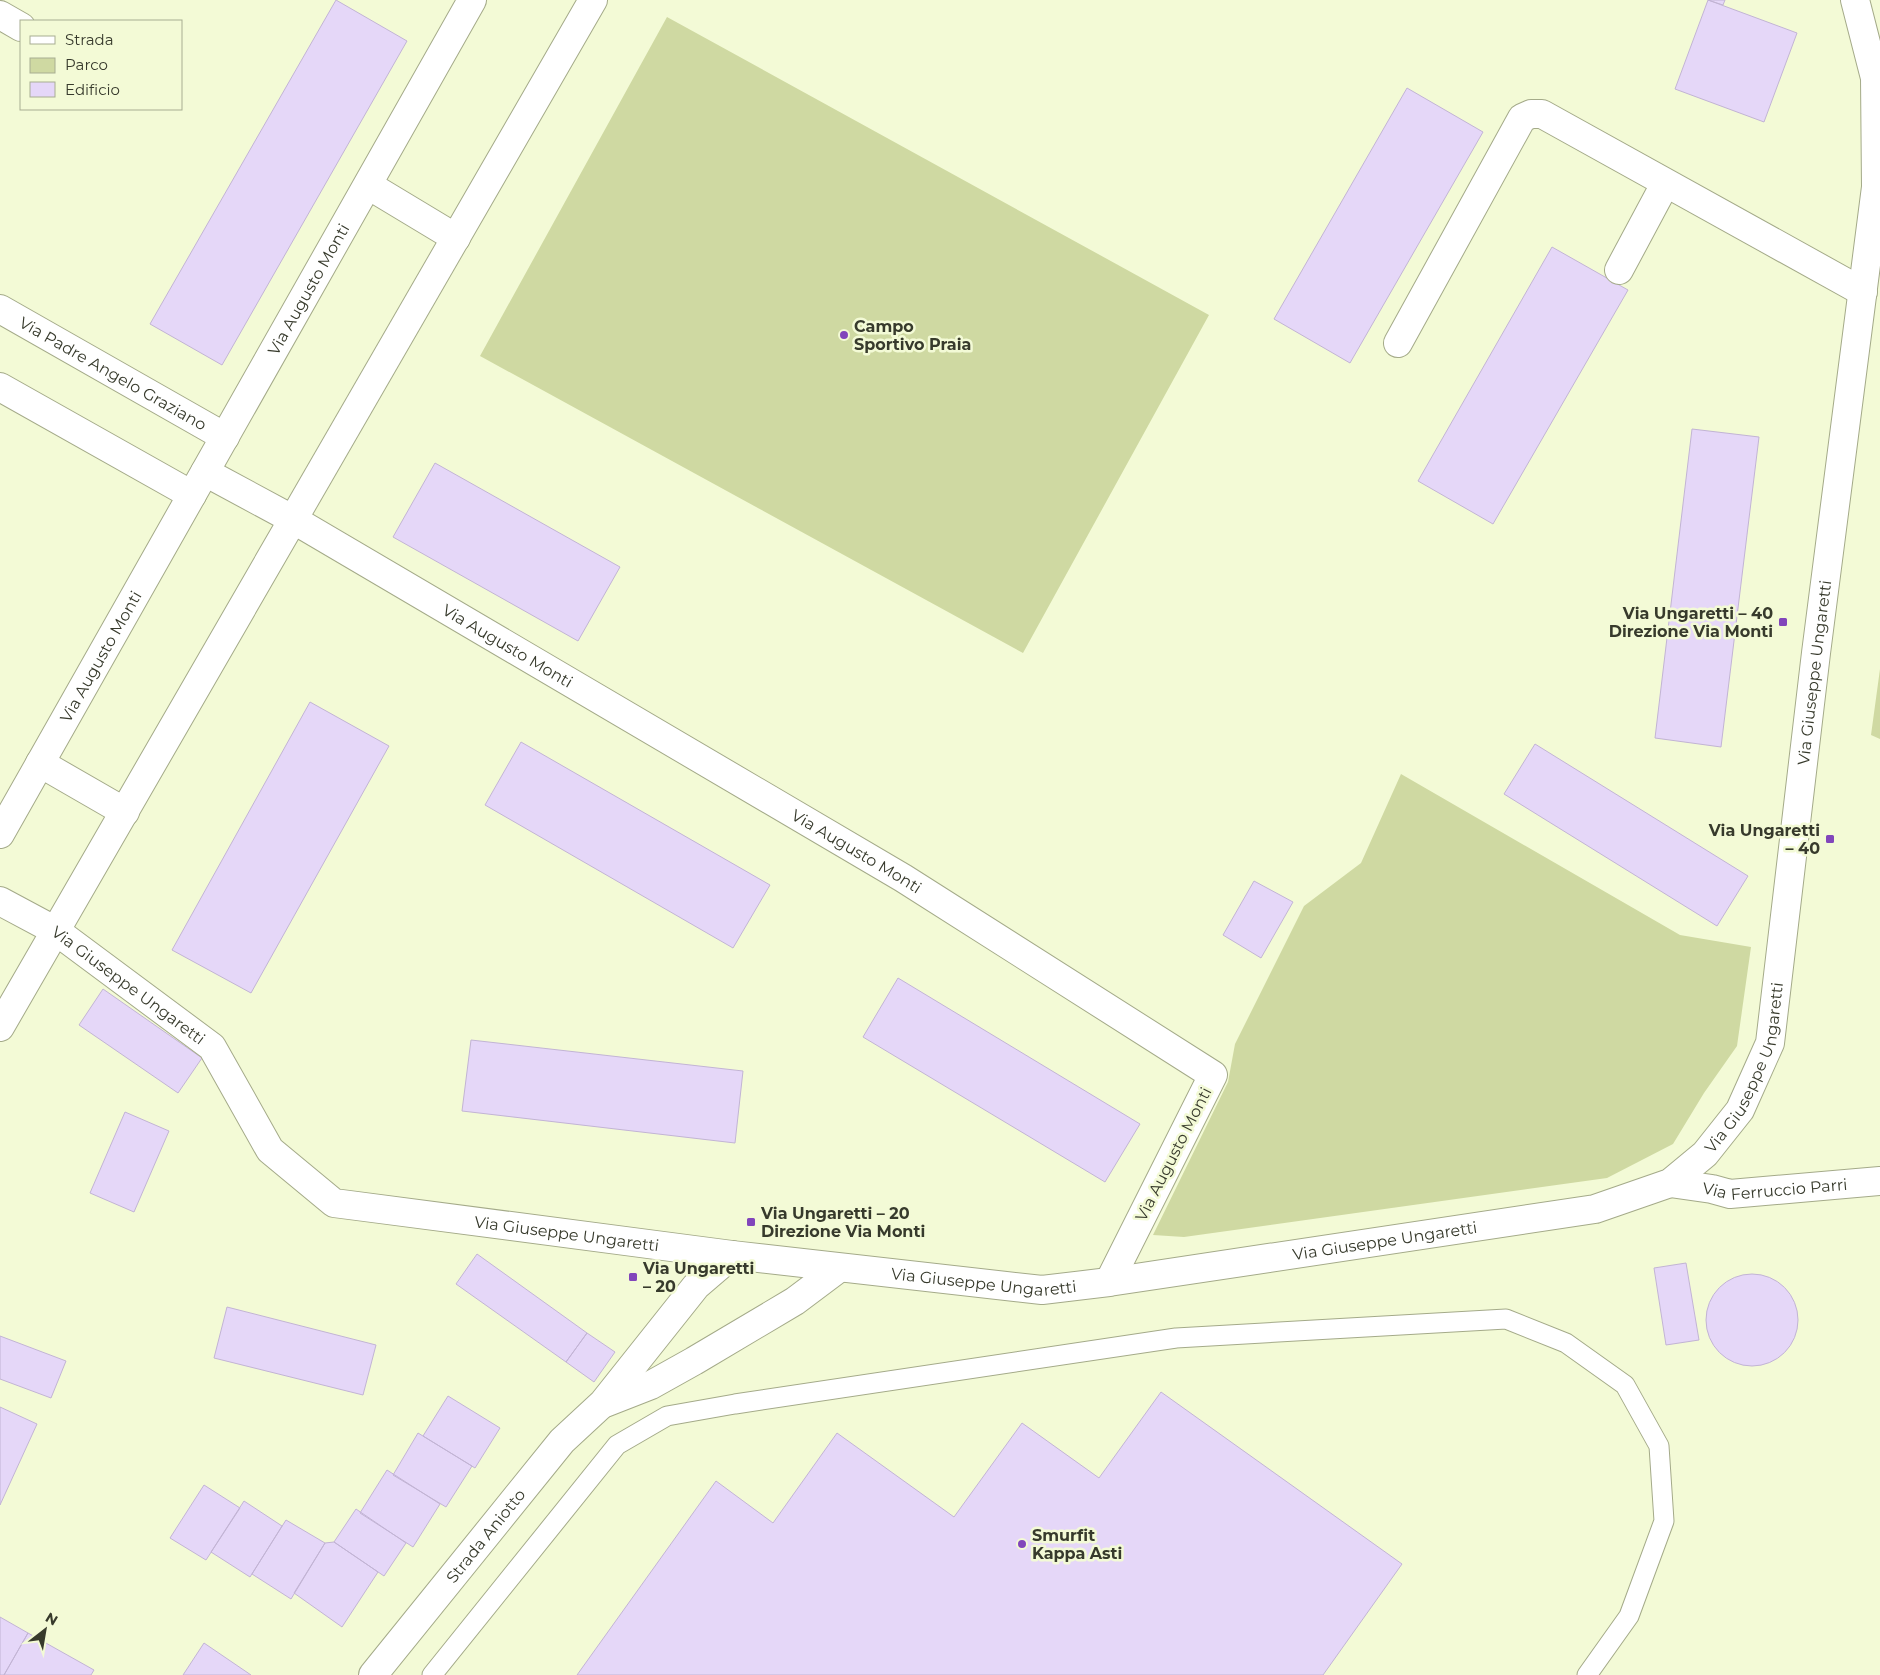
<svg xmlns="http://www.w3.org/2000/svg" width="1880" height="1675" font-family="Montserrat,sans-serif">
  <rect width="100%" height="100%" fill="#f3fad6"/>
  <!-- green -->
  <path fill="#cfd9a2" d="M667 17 1209 315 1023 653 480 356Z
    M1880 669V739L1871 735Z
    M1401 774 1680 935 1751 947 1737 1046 1704 1093 1673 1144 1607 1178 1184 1237 1153 1235 1228 1082 1235 1044 1304 906 1361 863Z"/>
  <!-- building -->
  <path fill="#e5d7f8" stroke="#c2b4d4" d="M336 0 407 41 222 365 150 324Z
    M1708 0H1725L1723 5Z
    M1708 0 1797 33 1764 122 1675 89Z
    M1407 88 1483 132 1350 363 1274 319Z
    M1552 247 1628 290 1493 524 1418 481Z
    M1692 429 1759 437 1721 747 1655 738Z
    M435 463 620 567 578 641 393 537Z
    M310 702 389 746 251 993 172 950Z
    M521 742 770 885 733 948 485 805Z
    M1535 744 1748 876 1717 926 1504 794Z
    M1254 881 1293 902 1261 958 1223 935Z
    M898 978 1140 1124 1105 1182 863 1037Z
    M103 989 202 1058 178 1093 79 1025Z
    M471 1040 743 1071 735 1143 462 1111Z
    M125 1112 169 1131 134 1212 90 1193Z
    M477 1254 587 1333 566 1362 456 1284Z
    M1686 1263 1699 1340 1666 1345 1654 1268Z
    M1706 1320a46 46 0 1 1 92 0a46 46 0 1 1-92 0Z
    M227 1307 376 1345 363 1395 214 1358Z
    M587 1333 615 1352 594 1382 566 1362Z
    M0 1336 66 1361 51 1398 0 1379Z
    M1161 1392 1402 1564 1323 1675H577L716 1481 773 1523 837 1433 954 1517 1022 1423 1099 1478Z
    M448 1396 500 1428 475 1468 423 1436Z
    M0 1407 37 1424 0 1505Z
    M418 1433 472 1466 446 1507 393 1475Z
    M387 1470 440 1504 413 1547 360 1513Z
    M204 1485 240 1508 206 1560 170 1538Z
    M244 1501 282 1526 250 1577 211 1552Z
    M356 1509 406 1543 384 1576 334 1542Z
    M286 1520 325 1543 291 1599 252 1574Z
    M334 1542 378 1572 342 1627 294 1593 325 1543Z
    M0 1617 28 1633 4 1675H0Z
    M28 1633 94 1670 91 1675H4Z
    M204 1643 251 1675H183Z"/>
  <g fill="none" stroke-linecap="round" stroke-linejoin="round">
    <defs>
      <path id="lane" d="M432 1675 617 1445 667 1416 735 1404 1176 1338 1506 1319 1566 1343 1625 1385 1659 1446 1664 1521 1629 1616 1587 1675"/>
      <g id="street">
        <path d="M0 15 21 27"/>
        <path d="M368 185 456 238"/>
        <path d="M1619 270 1665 184"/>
        <path id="s1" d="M0 309 225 437"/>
        <path d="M1398 343 1522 118 1531 114H1542L1863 292"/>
        <path d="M0 387 192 495"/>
        <path id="s2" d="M205 472 294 520 903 878 1213 1075 1109 1282"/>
        <path d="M40 763 125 812"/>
        <path id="s3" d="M0 834 472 0"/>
        <path id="s4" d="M0 901 56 931 212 1047 270 1150 334 1203 732 1255 1042 1290 1109 1282 1595 1209 1670 1183 1705 1154 1740 1110 1770 1043 1816 653 1876 187 1875 78 1855 0"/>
        <path d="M0 1027 593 0"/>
        <path id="s5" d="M1670 1183 1712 1189 1730 1194 1880 1181"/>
        <path d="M605 1403 651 1385 694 1361 795 1301 839 1268"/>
        <path id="s6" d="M373 1675 562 1441 603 1403 696 1286 732 1255"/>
      </g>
    </defs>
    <!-- lane casing -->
    <use href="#lane" stroke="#a4aa89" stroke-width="21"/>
    <!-- street casing -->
    <use href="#street" stroke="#a4aa89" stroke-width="30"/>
    <!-- lane -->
    <use href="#lane" stroke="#fff" stroke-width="19"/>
    <!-- street -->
    <use href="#street" stroke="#fff" stroke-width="28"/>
  </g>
  <!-- markers -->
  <g fill="#8145bb" stroke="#f3fad6" stroke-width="2">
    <circle cx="844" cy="335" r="5"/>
    <rect x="1778" y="617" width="10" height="10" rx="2.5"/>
    <rect x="1825" y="834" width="10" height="10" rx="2.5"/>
    <rect x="746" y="1217" width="10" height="10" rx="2.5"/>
    <rect x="628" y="1272" width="10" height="10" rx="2.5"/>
    <circle cx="1022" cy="1544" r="5"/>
  </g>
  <g text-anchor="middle" stroke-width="5" stroke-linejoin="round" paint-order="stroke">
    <!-- street labels -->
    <g font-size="16" fill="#373a2c" stroke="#f3fad6">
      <text dy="6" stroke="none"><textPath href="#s3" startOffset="626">Via Augusto Monti</textPath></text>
      <text dy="6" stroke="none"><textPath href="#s1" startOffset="130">Via Padre Angelo Graziano</textPath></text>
      <text dy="6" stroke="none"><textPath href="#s2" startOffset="349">Via Augusto Monti</textPath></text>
      <text dy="6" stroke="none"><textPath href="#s3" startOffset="204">Via Augusto Monti</textPath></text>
      <text dy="6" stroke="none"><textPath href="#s4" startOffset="2359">Via Giuseppe Ungaretti</textPath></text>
      <text dy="6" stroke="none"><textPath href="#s2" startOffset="754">Via Augusto Monti</textPath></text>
      <text dy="6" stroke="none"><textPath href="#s4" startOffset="154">Via Giuseppe Ungaretti</textPath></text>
      <text dy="6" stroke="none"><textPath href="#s4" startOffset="1954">Via Giuseppe Ungaretti</textPath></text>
      <text transform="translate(1173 1154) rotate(-63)" y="6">Via Augusto Monti</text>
      <text dy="6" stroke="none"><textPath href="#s5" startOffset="106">Via Ferruccio Parri</textPath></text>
      <text dy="6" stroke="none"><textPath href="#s4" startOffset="694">Via Giuseppe Ungaretti</textPath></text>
      <text dy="6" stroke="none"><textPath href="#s4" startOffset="1519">Via Giuseppe Ungaretti</textPath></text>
      <text dy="6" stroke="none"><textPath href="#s4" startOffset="1114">Via Giuseppe Ungaretti</textPath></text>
      <text dy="6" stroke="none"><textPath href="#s6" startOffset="179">Strada Aniotto</textPath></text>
    </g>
    <!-- poi labels -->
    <g font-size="16" font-weight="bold" fill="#373a2c" stroke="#f3fad6" text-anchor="start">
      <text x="854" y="332">Campo<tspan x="854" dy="18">Sportivo Praia</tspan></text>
      <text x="1773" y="619" text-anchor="end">Via Ungaretti – 40<tspan x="1773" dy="18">Direzione Via Monti</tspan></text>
      <text x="1820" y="836" text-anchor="end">Via Ungaretti<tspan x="1820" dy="18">– 40</tspan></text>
      <text x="761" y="1219">Via Ungaretti – 20<tspan x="761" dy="18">Direzione Via Monti</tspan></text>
      <text x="643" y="1274">Via Ungaretti<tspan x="643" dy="18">– 20</tspan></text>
      <text x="1032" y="1541">Smurfit<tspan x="1032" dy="18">Kappa Asti</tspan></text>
    </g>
  </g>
  <!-- legend -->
  <rect x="20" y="20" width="162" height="90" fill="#f3fad6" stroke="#a8ad92"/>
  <rect x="30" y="36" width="25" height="8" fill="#ffffff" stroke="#a8ad92"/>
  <text x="65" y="45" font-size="15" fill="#373a2c">Strada</text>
  <rect x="30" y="58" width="25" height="15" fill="#cfd9a2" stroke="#a8ad92"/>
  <text x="65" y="70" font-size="15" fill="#373a2c">Parco</text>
  <rect x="30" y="82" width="25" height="15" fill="#e5d7f8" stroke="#a8ad92"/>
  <text x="65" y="95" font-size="15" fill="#373a2c">Edificio</text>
  <!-- north arrow -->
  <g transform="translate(45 1630) rotate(31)" stroke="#f3fad6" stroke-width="4" paint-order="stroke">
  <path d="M0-4L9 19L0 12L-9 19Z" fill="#373a2c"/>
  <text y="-8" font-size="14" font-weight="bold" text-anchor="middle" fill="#373a2c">N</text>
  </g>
</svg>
